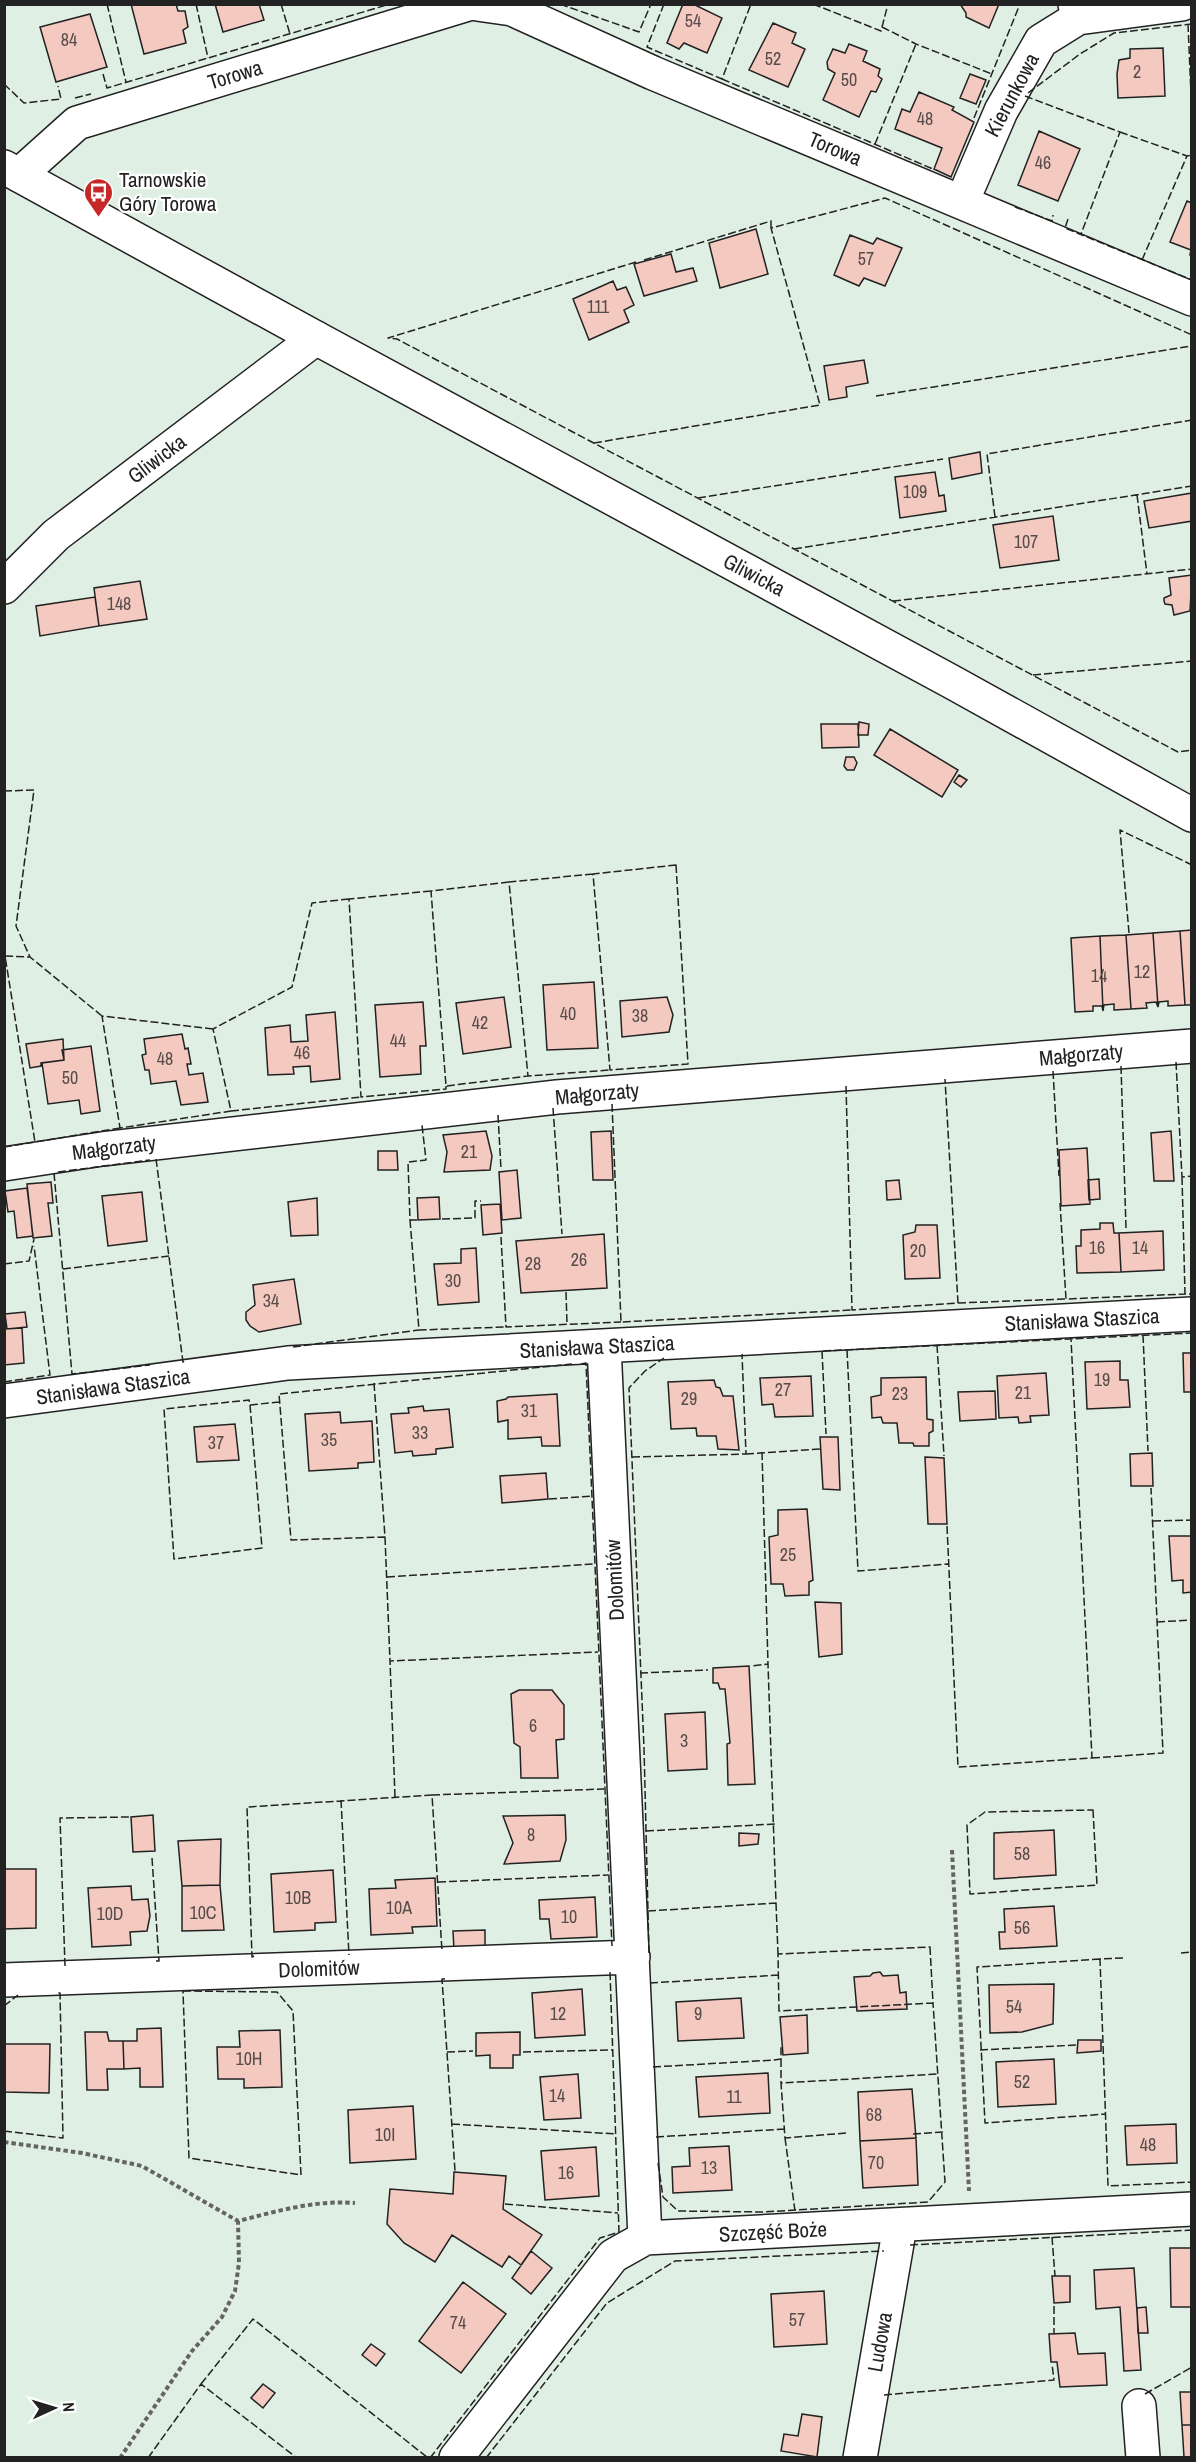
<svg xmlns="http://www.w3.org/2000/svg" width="1196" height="2462" font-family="'Archivo Narrow',sans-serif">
  <rect width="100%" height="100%" fill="#fff"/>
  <!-- green -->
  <path fill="#e0efe3" stroke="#6f6f6f" stroke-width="1.5" d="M5 5H1191V2457H5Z"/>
  <!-- building -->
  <path fill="#f3c9c0" stroke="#222" stroke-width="1.5" d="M131 4H176L178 11H185L188 27 183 30 186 43 144 54Z
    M215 4H259L264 20 223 32Z
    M683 4H693L722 18 707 53 684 43 679 49 667 43Z
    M960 4H999L989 28 966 17V13Z
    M90 14 107 67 56 82 40 27Z
    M773 23 796 33 792 43 805 49 788 87 749 70Z
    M849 44 867 51 863 61 880 69 878 76 882 79 876 92 871 91 859 117 823 100 835 73 828 69 827 62 833 49 845 53Z
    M1163 48 1165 96 1118 98 1117 74 1119 60 1130 58V49Z
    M970 74 986 80 976 104 960 98Z
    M919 92 954 107 952 110 974 122 951 177 934 169 942 148 895 129 902 109 910 112Z
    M1039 131 1080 149 1058 201 1018 185Z
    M1187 201 1192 203V256L1190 255 1191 250 1170 242Z
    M756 229 768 274 720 288 709 243Z
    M850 235 873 244 877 238 902 248 885 286 864 278 859 286 834 275Z
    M671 254 676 272 693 268 697 281 644 296 634 264Z
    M613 281 617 290 626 287 634 305 624 310 629 322 589 340 573 299Z
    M864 360 868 383 846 387 847 397 829 400 824 366Z
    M980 452 982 473 952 479 949 458Z
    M935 472 939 496 944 495 946 511 900 518 895 477Z
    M1192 493V521L1149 528 1144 501Z
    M1053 516 1059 560 1000 568 993 525Z
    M1192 575 1190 611 1174 615 1172 605 1165 604 1164 601V598L1171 595 1169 578Z
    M140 581 147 619 99 626 94 588Z
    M95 597 99 626 40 636 36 606Z
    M859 722 869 724 868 735H858Z
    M821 724H858L859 747 822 748Z
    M890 729 958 770 942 797 874 755Z
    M846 757H854L857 763 854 770H847L844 766Z
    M959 775 967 780 961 787 954 782Z
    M1192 930V1005H1185L1180 931Z
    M1180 931 1185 1005 1168 1006V1001L1159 1002 1158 1007 1153 933Z
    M1153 933 1158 1007 1156 1002 1146 1003 1147 1008 1131 1009 1126 935Z
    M1126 935 1131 1009 1114 1010V1004L1104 1005 1103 1011 1100 936Z
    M1100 936 1103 1011 1102 1006H1093V1011L1075 1012 1071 938Z
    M594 982 598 1048 547 1050 543 985Z
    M504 997 511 1047 463 1054 456 1003Z
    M667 997 673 1015 669 1032 622 1037 620 1001Z
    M423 1002 426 1046H420L421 1074 380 1077 375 1005Z
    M335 1012 340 1079 311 1082 310 1066 293 1067 294 1074 268 1075 265 1028 290 1025 291 1042 308 1041 306 1015Z
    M182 1034 185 1049 188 1048 191 1064H187L189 1075 203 1073 208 1102 181 1105 176 1081 151 1084 149 1070H145L142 1055 146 1054 144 1039Z
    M63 1039 64 1060 41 1063V1066L30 1068 26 1044Z
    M91 1046 100 1111 81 1114 79 1100 48 1104 42 1063 64 1060 62 1050Z
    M486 1131 492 1156 490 1170 444 1172 447 1152 443 1135Z
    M611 1131 613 1180H593L591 1132Z
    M1171 1131 1174 1181H1154L1151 1133Z
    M1087 1148 1090 1204 1061 1206 1059 1150Z
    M378 1151H397L398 1170H378Z
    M517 1170 521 1218 502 1220 499 1172Z
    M1099 1179 1100 1199 1089 1200 1088 1180Z
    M899 1180 901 1199 887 1200 886 1181Z
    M51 1182 53 1203H48L52 1236 33 1238 27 1184Z
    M27 1188 33 1236 17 1238 14 1211 8 1212 5 1191Z
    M142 1192 147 1241 108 1246 102 1196Z
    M439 1197 440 1219 418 1220 417 1198Z
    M317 1198 318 1235 291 1236 288 1202Z
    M500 1204 502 1233 483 1235 481 1205Z
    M1100 1223H1113L1114 1233H1119L1121 1272 1077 1273 1076 1246H1081V1230L1100 1229Z
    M916 1225H937L940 1278 905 1279 903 1235 915 1232Z
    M1163 1231 1164 1270 1121 1272 1119 1233Z
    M604 1234 607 1288 521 1293 516 1241Z
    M476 1248 479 1302 438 1305 434 1264 461 1263V1249Z
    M294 1279 301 1324 259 1332 250 1326 246 1320V1312L255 1305 253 1285Z
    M25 1312 27 1327 7 1329 5 1314Z
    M22 1328 24 1363 4 1365V1329Z
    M1183 1353H1192V1392H1184Z
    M1120 1361V1380H1128L1130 1407 1087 1409 1085 1362Z
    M1046 1373 1049 1415 1030 1416 1031 1422 1019 1423 1018 1417 999 1418 997 1376Z
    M811 1376 813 1416 775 1417 773 1404 762 1405 760 1378Z
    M926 1377 927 1419 933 1420V1431L929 1433V1446H914L913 1443H899L897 1423H883L881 1417 872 1418 871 1397 881 1395V1378Z
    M714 1380 716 1387 720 1388 723 1396H733L739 1450 718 1449 716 1436H697L696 1428 671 1429 668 1382Z
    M995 1391 996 1419 960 1421 958 1392Z
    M557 1394 560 1446H542L541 1437 508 1439V1420L498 1422 497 1401 506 1399 508 1397Z
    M423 1406 424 1411 449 1409 453 1447 436 1449V1454L413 1456 412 1451 395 1453 391 1414 409 1413 408 1408Z
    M340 1412 341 1423 372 1421 374 1462 358 1463V1468L309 1471 305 1414Z
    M235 1424 239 1460 197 1462 194 1427Z
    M820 1437H838L840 1490 823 1489Z
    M1152 1453 1153 1486H1131L1130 1454Z
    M925 1457 944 1458 947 1524H928Z
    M546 1473 548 1499 502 1503 500 1476Z
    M807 1509 813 1580 809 1582V1595L785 1596 783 1584H771L769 1537 778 1535V1510Z
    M1169 1536H1192V1592L1183 1593V1580L1172 1581Z
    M815 1602 841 1603 842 1654 819 1657Z
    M749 1666 755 1784 728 1785 727 1744 730 1743 725 1689H720L718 1683H713V1668Z
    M519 1690H552L564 1705V1739L556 1740 558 1778H521L520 1747 514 1743 511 1694Z
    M705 1712 707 1769 668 1771 665 1714Z
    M153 1815 155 1851 133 1852 131 1817Z
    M565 1815 566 1840 560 1861 504 1864 513 1843 503 1816Z
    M1054 1830 1056 1875 994 1879V1833Z
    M739 1833 759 1834 758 1844 739 1846Z
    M221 1839 220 1885 182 1886 178 1841Z
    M4 1869H36V1928L4 1929Z
    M333 1870 336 1922 315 1923V1930L274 1932 271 1874Z
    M435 1878 437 1926 412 1927 413 1933 371 1935 369 1889 396 1888 395 1880Z
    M220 1885 224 1930 182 1931V1886Z
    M131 1886 132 1900 148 1899 150 1916 147 1931 130 1932 131 1945 92 1947 88 1888Z
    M595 1897 597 1937 551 1939 549 1919H540L539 1900Z
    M1054 1906 1057 1946 1000 1949 999 1932H1005L1004 1909Z
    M485 1930V1949L454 1950 453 1931Z
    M880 1972 883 1976 898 1975 900 1993 906 1992 907 2009 857 2011 854 1977 870 1976 873 1973Z
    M1054 1984 1053 2024 1022 2032 990 2033 989 1985Z
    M582 1989 585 2035 535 2038 532 1993Z
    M741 1998 744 2038 678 2041 676 2002Z
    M807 2015 808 2053 783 2055 780 2017Z
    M161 2028 163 2087H140V2068L124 2069 123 2041H137V2029Z
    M280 2030 282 2087 244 2088V2079H218L217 2047H240L239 2031Z
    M85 2032H107L109 2041H123L124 2069H107L108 2090H87Z
    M520 2032V2055H513V2068H490V2055L476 2056V2033Z
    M1078 2040H1101V2051L1077 2053Z
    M4 2044H50L49 2093 4 2092Z
    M1054 2059 1056 2104 998 2107 996 2062Z
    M768 2073 770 2113 699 2117 696 2077Z
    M578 2074 581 2118 544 2120 540 2077Z
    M912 2089 916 2138 860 2141 858 2092Z
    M413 2106 416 2159 350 2163 348 2110Z
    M1176 2124 1177 2163 1127 2165 1125 2126Z
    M916 2138 918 2185 863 2188 860 2141Z
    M729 2146 732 2190 673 2193 672 2167 690 2166 689 2148Z
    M596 2147 599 2196 545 2200 541 2151Z
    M454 2172 506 2176 503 2209 542 2235 521 2265 509 2256 502 2267 452 2235 435 2262 404 2243 387 2224 390 2189 453 2194Z
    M1170 2248H1192V2307H1171Z
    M531 2251 552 2268 531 2294 512 2278Z
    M1134 2268 1141 2370 1124 2371 1120 2307 1096 2309 1094 2270Z
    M1052 2276H1070V2302L1054 2303Z
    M463 2282 506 2314 461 2373 419 2341Z
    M824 2291 827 2344 774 2347 771 2294Z
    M1146 2307 1148 2333H1138L1137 2308Z
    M1075 2333 1078 2354 1105 2353 1107 2385 1060 2387 1057 2362H1051L1049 2334Z
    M371 2344 385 2354 376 2366 362 2355Z
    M263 2384 275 2393 263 2408 251 2398Z
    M1180 2392H1192V2425H1182Z
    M802 2414 822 2417 817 2457 781 2451 784 2434 798 2436Z
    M1182 2425H1192V2457H1184Z"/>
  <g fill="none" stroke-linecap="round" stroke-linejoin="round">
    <defs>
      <path id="minor" d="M477 4 512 9 653 73 1192 299
        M1078 18 1182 4
        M19 175 77 123 468 4
        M962 202 1001 111 1041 41 1078 18 1075 4
        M4 587 56 535 316 338
        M4 1164 102 1149 557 1097 1192 1046
        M604 1346 645 2238
        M4 1401 288 1363 1192 1314
        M4 1980 633 1957
        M1139 2406 1143 2458
        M456 2458 613 2256 645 2238 1192 2209
        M860 2458 900 2226"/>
      <path id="major" d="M4 167 316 338 952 682 1192 815"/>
    </defs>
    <!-- minor casing -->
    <use href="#minor" stroke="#222" stroke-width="36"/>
    <!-- major casing -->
    <use href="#major" stroke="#222" stroke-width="36"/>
    <!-- path -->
    <path stroke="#646464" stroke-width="4" stroke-dasharray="4.5 3" stroke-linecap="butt" d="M952 1850 969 2191
      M4 2142 82 2153 142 2166 238 2221C278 2211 314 2200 355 2203
      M120 2458 192 2351 222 2317 235 2291 239 2263 238 2221"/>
    <!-- minor -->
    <use href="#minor" stroke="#fff" stroke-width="33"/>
    <!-- major -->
    <use href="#major" stroke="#fff" stroke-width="33"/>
    <!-- fence -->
    <path stroke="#222" stroke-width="1.5" stroke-dasharray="8 3" stroke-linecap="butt" d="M107 4 126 82
      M196 4 208 58
      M281 4 290 34
      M560 4 639 32 651 4
      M664 4 647 47 722 79 751 4
      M813 4 881 31 888 4
      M4 5 6 4
      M1188 24 1192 117
      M882 27 916 44 992 74
      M103 74 107 88 390 4
      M722 79 933 169
      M4 84 24 103 61 99 58 86
      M1028 93 1080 54 1114 33 1192 24
      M1025 96 1120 132 1081 234
      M75 98 91 94
      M974 118 1020 4
      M1120 132 1187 156 1192 155
      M875 144 916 44
      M1015 207 1052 221 1053 215
      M1068 219 1065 228 1192 280
      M644 260 771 221V228
      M1142 260 1187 156
      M636 262 388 338 397 339 1178 752 1192 750
      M876 396 1192 346
      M594 443 820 405 771 228 885 198 1192 335
      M1137 495 1147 574
      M698 498 943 459
      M995 517 987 454 1192 420
      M794 549 1192 486
      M893 601 1192 569
      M1033 675 1192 661
      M4 791 34 790 16 926 30 957
      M676 865 688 1064 610 1070 593 874Z
      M593 874 509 882 528 1076 610 1070
      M509 882 431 891 446 1086 528 1076
      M431 891 349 899 361 1097 446 1089V1086
      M349 899 312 903 292 987 213 1029 231 1111 361 1097
      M1129 933 1120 830 1192 865
      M102 1016 30 957 5 956 35 1142 120 1128
      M213 1029 102 1016 120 1128 231 1111
      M1176 1062 1182 1177 1192 1176
      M1121 1066 1126 1228
      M1053 1071 1059 1176
      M846 1086 852 1310 958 1303 945 1079
      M612 1104 621 1322 852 1310
      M553 1108 562 1234
      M498 1115 501 1169
      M4 1147 35 1142
      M156 1159 183 1362 186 1361
      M58 1172 150 1160
      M54 1173 72 1374 150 1365
      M1182 1177 1185 1294H1192
      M1060 1203 1066 1299 1185 1294
      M442 1219 475 1218V1201H481
      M410 1220 419 1330 506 1327
      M417 1220H410L408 1162 426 1160 422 1125
      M501 1237 506 1327 621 1322
      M4 1264 29 1261 34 1239
      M63 1269 169 1256
      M566 1292 567 1324
      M958 1303 1066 1299
      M1143 1335 1148 1451
      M937 1345 944 1456
      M293 1347 419 1330
      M847 1350 858 1571 948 1564
      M822 1351 826 1434
      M823 1351 1192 1333
      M581 1364 586 1363 612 1946
      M4 1382 50 1375 34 1246
      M374 1383 385 1537 291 1540 279 1394 572 1364
      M250 1405 262 1548 174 1559 164 1409 249 1400 250 1405 279 1402
      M762 1452 768 1664
      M746 1454 821 1449
      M632 1457 746 1454 742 1354
      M549 1499 592 1496
      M1153 1521 1192 1520
      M947 1526 958 1767 1092 1758 1071 1339
      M385 1537 390 1661
      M387 1577 594 1564
      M1157 1622 1192 1620
      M640 1673 708 1670
      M1092 1758 1163 1753 1151 1488
      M432 1795 604 1789
      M395 1797 390 1661 598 1652
      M341 1800 349 1955
      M1093 1810 1097 1885 970 1894 967 1825 985 1812Z
      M646 1831 775 1824
      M152 1858 159 1961H156
      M438 1882 608 1875
      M776 1903 778 1954
      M648 1911 776 1903 768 1664 752 1666
      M930 1947 933 2003 779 2011 778 1954Z
      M649 1953 644 1748 629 1388 645 1371 664 1358
      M1181 1953 1192 1952
      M254 1956 252 1957 247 1807 432 1795 442 1951
      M1123 1958 1100 1959 1108 2186 1192 2182
      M1100 1959 977 1967 985 2123 1106 2114
      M65 1966 60 1818 129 1817
      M445 1979H442L455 2171
      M650 1983 779 1975V1977
      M183 1991 277 1992 293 2011 301 2175 189 2158Z
      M4 2006 18 1995
      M980 2050 1077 2045
      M447 2052 473 2051
      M523 2052 613 2050
      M781 2059V2083
      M653 2067 774 2060 781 2059V2046
      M452 2124 616 2134
      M4 2131 63 2138 60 1993H57
      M846 2133 785 2138 781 2083 938 2074
      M913 2134 943 2132
      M656 2137 784 2129
      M785 2138 795 2211
      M658 2163 663 2197 678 2211 763 2212 928 2202 945 2182 933 2003
      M505 2204 618 2213
      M1052 2237 1055 2276
      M910 2245 1192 2230
      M1054 2306V2333
      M201 2384 253 2319 428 2458
      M1145 2394 1192 2367
      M884 2395 1054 2380 1052 2364
      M148 2458 201 2384 297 2458
      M430 2458 600 2238 619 2232 610 1972
      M486 2458 607 2303 675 2261 884 2251"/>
  </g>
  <!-- icons -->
  <defs>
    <symbol id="bus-pin" viewBox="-11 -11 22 30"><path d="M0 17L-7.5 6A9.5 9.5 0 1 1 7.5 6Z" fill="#c62828" stroke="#fff"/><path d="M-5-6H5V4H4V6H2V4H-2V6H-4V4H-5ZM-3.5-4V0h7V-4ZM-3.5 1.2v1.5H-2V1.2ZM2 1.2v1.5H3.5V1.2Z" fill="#fff"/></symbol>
  </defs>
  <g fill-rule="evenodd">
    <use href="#bus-pin" x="82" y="176" width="33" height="45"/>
  </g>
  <g text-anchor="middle" stroke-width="4.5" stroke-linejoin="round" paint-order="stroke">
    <!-- number labels -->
    <g font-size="18" fill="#564c4a">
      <text x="693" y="27">54</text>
      <text x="69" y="46">84</text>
      <text x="773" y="65">52</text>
      <text x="1137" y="78">2</text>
      <text x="849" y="86">50</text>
      <text x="925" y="125">48</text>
      <text x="1043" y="169">46</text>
      <text x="866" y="265">57</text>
      <text x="598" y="313">111</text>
      <text x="915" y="498">109</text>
      <text x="1026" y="548">107</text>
      <text x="119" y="610">148</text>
      <text x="1142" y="978">12</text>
      <text x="1099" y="982">14</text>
      <text x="568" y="1020">40</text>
      <text x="640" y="1022">38</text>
      <text x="480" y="1029">42</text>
      <text x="398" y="1047">44</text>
      <text x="302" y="1059">46</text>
      <text x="165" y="1065">48</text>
      <text x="70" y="1084">50</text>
      <text x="469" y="1158">21</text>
      <text x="1097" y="1254">16</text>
      <text x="1140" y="1254">14</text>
      <text x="918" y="1257">20</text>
      <text x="579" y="1266">26</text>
      <text x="533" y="1270">28</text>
      <text x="453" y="1287">30</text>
      <text x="271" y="1307">34</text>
      <text x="1102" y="1386">19</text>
      <text x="783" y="1396">27</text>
      <text x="1023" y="1399">21</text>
      <text x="900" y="1400">23</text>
      <text x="689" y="1405">29</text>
      <text x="529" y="1417">31</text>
      <text x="420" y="1439">33</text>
      <text x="329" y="1446">35</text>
      <text x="216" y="1449">37</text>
      <text x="788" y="1561">25</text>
      <text x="533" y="1732">6</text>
      <text x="684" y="1747">3</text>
      <text x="531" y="1841">8</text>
      <text x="1022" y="1860">58</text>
      <text x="298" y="1904">10B</text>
      <text x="399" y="1914">10A</text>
      <text x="203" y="1919">10C</text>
      <text x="110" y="1920">10D</text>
      <text x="569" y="1923">10</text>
      <text x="1022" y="1934">56</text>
      <text x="1014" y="2013">54</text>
      <text x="558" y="2020">12</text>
      <text x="698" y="2020">9</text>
      <text x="249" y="2065">10H</text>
      <text x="1022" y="2088">52</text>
      <text x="557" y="2102">14</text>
      <text x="734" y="2103">11</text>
      <text x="874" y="2121">68</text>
      <text x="385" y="2141">10I</text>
      <text x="1148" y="2151">48</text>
      <text x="876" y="2169">70</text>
      <text x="709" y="2174">13</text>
      <text x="566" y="2179">16</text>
      <text x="797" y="2326">57</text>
      <text x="458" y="2329">74</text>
    </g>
    <!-- street labels -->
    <g font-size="21" fill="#222" stroke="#fff">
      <text transform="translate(235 75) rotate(-17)" y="7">Torowa</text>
      <text transform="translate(1012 95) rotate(-62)" y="7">Kierunkowa</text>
      <text transform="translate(835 149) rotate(23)" y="7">Torowa</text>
      <text transform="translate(157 459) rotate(-37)" y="7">Gliwicka</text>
      <text transform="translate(754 575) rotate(28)" y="7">Gliwicka</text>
      <text transform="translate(1081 1055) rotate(-5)" y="7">Małgorzaty</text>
      <text transform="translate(597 1094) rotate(-5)" y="7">Małgorzaty</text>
      <text transform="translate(114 1148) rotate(-7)" y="7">Małgorzaty</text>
      <text transform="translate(1082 1320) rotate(-3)" y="7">Stanisława Staszica</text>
      <text transform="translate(597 1347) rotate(-3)" y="7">Stanisława Staszica</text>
      <text transform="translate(113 1387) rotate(-8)" y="7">Stanisława Staszica</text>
      <text transform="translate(615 1580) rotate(-93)" y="7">Dolomitów</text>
      <text transform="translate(319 1969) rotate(-2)" y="7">Dolomitów</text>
      <text transform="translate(773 2232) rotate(-3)" y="7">Szczęść Boże</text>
      <text transform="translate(880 2342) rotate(-80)" y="7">Ludowa</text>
    </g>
    <!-- poi labels -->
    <g font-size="21" fill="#222" stroke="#fff" text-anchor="start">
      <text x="119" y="187">Tarnowskie<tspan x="119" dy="24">Góry Torowa</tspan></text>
    </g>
  </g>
  <!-- border -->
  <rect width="1196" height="2462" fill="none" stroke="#222222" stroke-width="12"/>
  <!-- north arrow -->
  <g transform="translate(54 2408) rotate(86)" stroke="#ffffff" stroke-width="4.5" paint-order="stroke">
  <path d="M0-4.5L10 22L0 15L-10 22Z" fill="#222222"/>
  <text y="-9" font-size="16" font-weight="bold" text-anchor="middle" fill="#222222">N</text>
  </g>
</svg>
